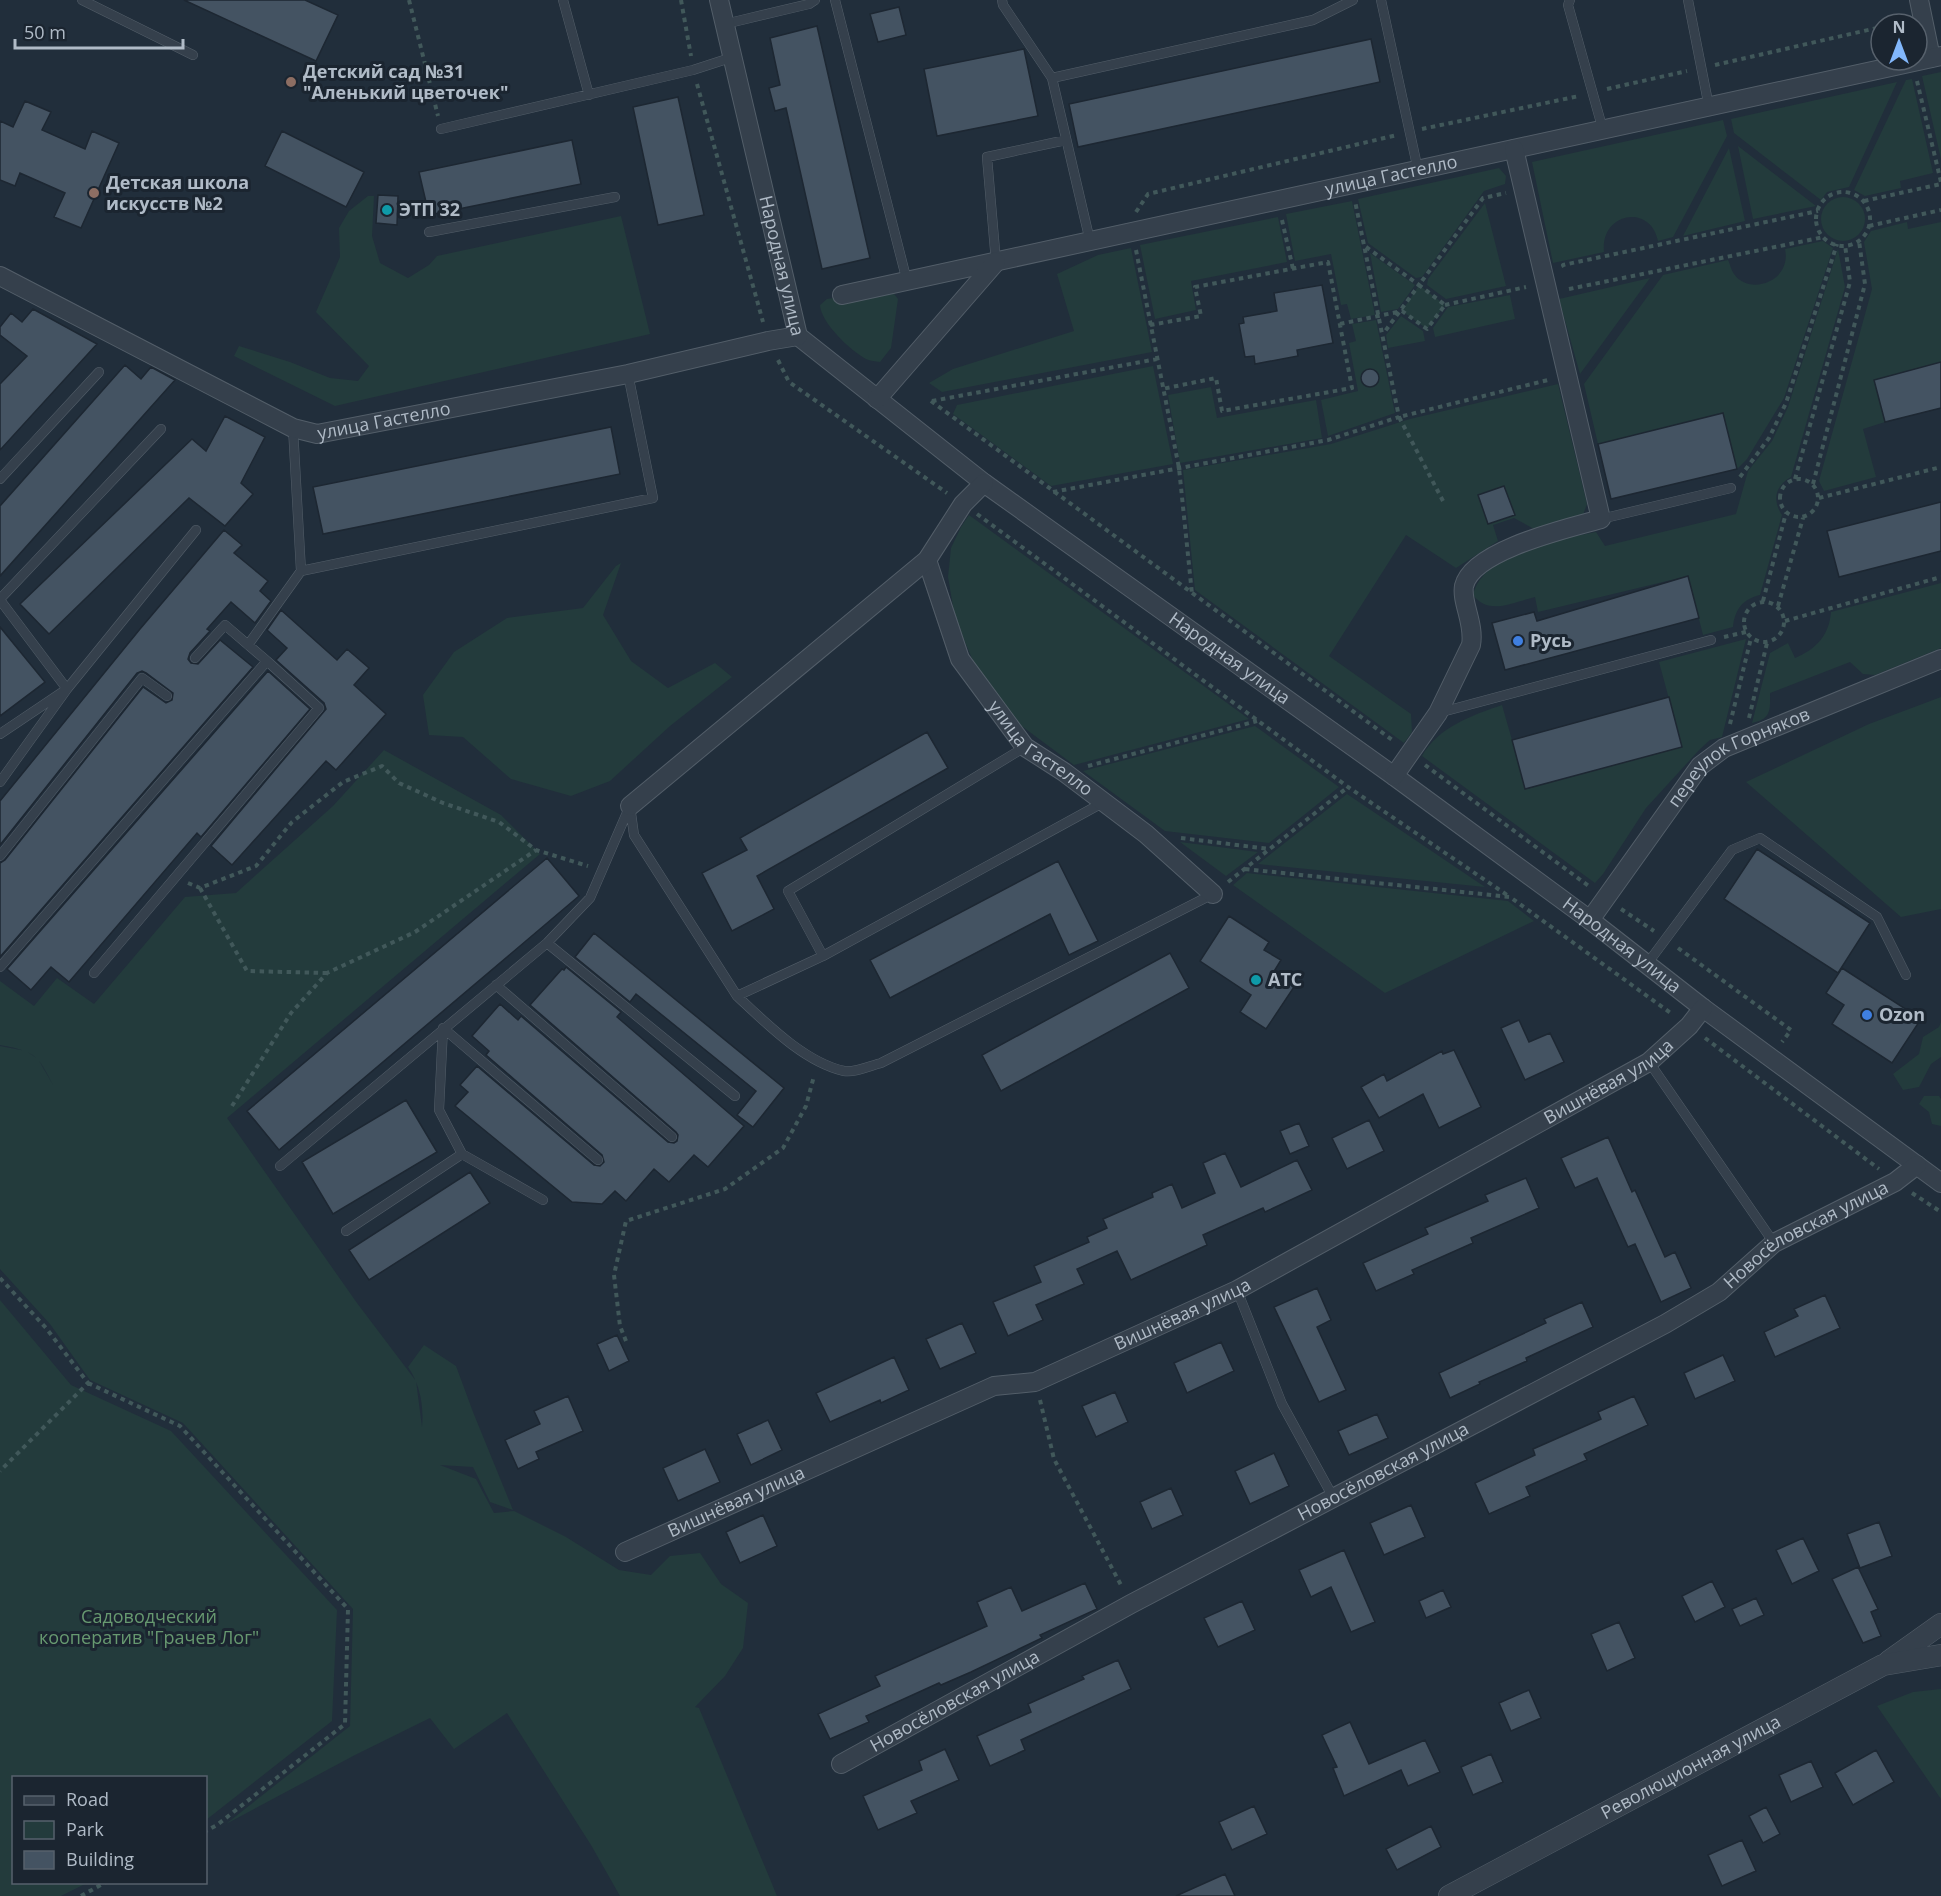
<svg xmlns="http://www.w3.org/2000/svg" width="1941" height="1896" font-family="'Open Sans',sans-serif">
  <rect width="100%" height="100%" fill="#212e3b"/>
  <!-- green -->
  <path fill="#233b3c" d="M1941 72V159L1922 76Z
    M1912 79 1933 173 1900 181 1901 188 1865 196 1854 190 1906 80Z
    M1897 82 1849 187 1827 192 1821 200 1734 133 1731 119Z
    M1723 120 1727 136 1673 237 1658 241C1650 203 1600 213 1604 252L1553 263 1532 162Z
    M1738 146 1816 206 1753 219Z
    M1729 148 1745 221 1683 236Z
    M1499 168 1506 176 1505 184 1484 191 1422 277 1416 278 1368 243 1358 199Z
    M368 196H374L372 236 380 263 408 278 429 265 437 256 621 216 650 334 335 406 234 356 239 346 290 362 330 378 358 381 369 366 316 312 340 257 339 228 349 211Z
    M1821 219a22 22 0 1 1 44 0a22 22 0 1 1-44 0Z
    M1352 201 1375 315 1351 319 1347 304 1341 305 1331 254 1295 261 1286 214Z
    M1485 203 1506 286 1446 299 1427 285 1428 279Z
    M1278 217 1287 262 1191 281 1196 310 1155 319 1140 245Z
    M1907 222 1908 229 1941 222V362L1874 380 1885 422 1863 429 1876 477 1824 491 1819 481 1872 289 1864 242 1871 231Z
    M1823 241 1833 248 1784 398 1747 459 1737 469 1723 413 1598 444 1584 384 1663 275 1728 260C1730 264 1731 270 1734 274 1749 296 1792 282 1785 249Z
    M1131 248 1152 352 942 392 929 383 953 369 1074 331 1057 274 1098 255Z
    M1838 249 1845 287 1791 477C1775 486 1772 500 1782 515L1760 595C1743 599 1735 609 1733 627L1703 635 1688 576 1538 612 1535 597C1513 602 1489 616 1473 595 1483 552 1559 539 1596 532L1605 546 1736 514 1748 471 1772 441 1788 407Z
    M1370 253 1415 285 1398 309 1381 312Z
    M1650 278 1580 374 1559 299Z
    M1419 285 1445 305 1427 329 1402 311Z
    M891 290 898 299 891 348 880 362C876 361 870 361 866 359 851 351 821 323 820 305L827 299Z
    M1510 295 1515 319 1435 337 1433 328 1448 307Z
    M1401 316 1423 331 1425 341 1388 348 1386 335Z
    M1376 320 1395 413 1328 436 1321 400 1358 391 1349 343 1356 341 1352 324Z
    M1153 366 1173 464 1051 486 953 414 957 405Z
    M1558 384 1587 504 1583 515 1534 529 1514 518 1493 525 1498 541 1456 568 1406 535 1329 656 1411 714 1412 732 1404 743 1195 590 1183 470 1331 444 1410 419Z
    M1211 387 1217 418 1316 400 1322 438 1180 463 1168 395Z
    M969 515 1249 719 1074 765 1015 721 976 668 955 618 948 577 951 548 961 527Z
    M621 563 603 615 631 661 668 688 715 663 732 677 670 726 610 781 571 796 511 779 463 737 429 735 423 695 454 652 507 618 583 608 616 566Z
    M1941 583V648L1875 675 1863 674 1850 662 1770 693C1770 709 1772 719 1752 723L1770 653 1788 643 1795 658C1816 649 1829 636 1831 612Z
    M1746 639 1722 737 1710 740 1700 749 1646 808 1603 874 1595 883 1422 756C1438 727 1473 715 1502 705L1526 789 1682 747 1659 662Z
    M1941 697V909L1901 917 1746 782 1869 724Z
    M1255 726 1339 787 1269 843 1165 831 1083 771Z
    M384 750 501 815 540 854 227 1118 357 1303 416 1381 422 1427C424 1406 420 1384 408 1367L424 1345 456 1366 473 1412 513 1510 490 1502 473 1467 440 1465 476 1479 494 1513 514 1511 566 1537 619 1570 651 1575 670 1556 700 1553 721 1584 748 1603 743 1648 725 1676 695 1707 699 1708 777 1896H620L591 1845 507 1713 454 1749 430 1718 355 1755 226 1824 350 1726 353 1609 183 1423 90 1380 50 1324 0 1269V1046L26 1051 38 1059 57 1092C38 1057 40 1052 0 1045V981L34 1006 57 978 94 1004 185 897 236 893 333 806Z
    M1347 794 1485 887 1258 864Z
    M1180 842 1258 852 1226 876Z
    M1247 873 1508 901 1534 921 1385 993 1233 885Z
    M1941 1022V1057L1931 1064 1919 1087 1903 1090 1893 1074 1919 1054 1923 1037 1939 1027Z
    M1924 1096H1939L1941 1099V1126L1932 1124 1929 1112 1919 1104Z
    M0 1300 71 1385 171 1431 337 1610 332 1721 206 1820V1778H14V1882L87 1883 61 1896H0Z
    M1941 1689V1799L1877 1706 1913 1692Z"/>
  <!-- building -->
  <path fill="#445362" stroke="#1d2732" stroke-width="1.5" d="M184 0H305L338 15 316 61Z
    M899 7 906 35 878 42 870 14Z
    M817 26 870 258 822 269 786 108 775 111 769 88 780 85 770 38Z
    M1371 39 1380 82 1078 147 1069 104Z
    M1024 49 1038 116 937 136 924 69Z
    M678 97 704 215 658 225 633 107Z
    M25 101 51 112 42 130 85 149 92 131 119 143 81 228 54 217 65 193 20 173 15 186 0 180V121L13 127Z
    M282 131 364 172 346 207 265 166Z
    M572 140 581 184 429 215 419 172Z
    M378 195 398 196 397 225 376 223Z
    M1322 285 1333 343 1297 350 1298 356 1255 364 1254 356 1245 357 1239 324 1244 323 1243 317 1277 311 1274 293Z
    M33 309 97 344 0 450V384L27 356 0 335V327L11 313 22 322Z
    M1941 362V408L1885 422 1874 380Z
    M125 365 141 379 151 367 175 380 0 576V506Z
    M1361 378a9 9 0 1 1 18 0a9 9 0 1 1-18 0Z
    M1723 413 1737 469 1611 499 1598 444Z
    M225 416 265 437 241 483 253 494 225 526 189 498 49 634 20 604 192 439 206 451Z
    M611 427 620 474 323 534 313 487Z
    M1504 486 1515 515 1488 524 1478 495Z
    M1941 502V551L1839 577 1827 531Z
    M224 530 242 545 234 553 268 581 260 591 271 601 255 623 231 602 207 629 210 631 190 653 188 659 191 663 198 664 220 640 253 667 0 957V863L5 860 143 687 166 703 172 700 173 693 146 673 142 671 137 673 0 845V801L140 629Z
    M1688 576 1699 618 1505 670 1492 623 1534 612 1537 621Z
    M281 610 337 660 347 649 369 668 354 685 386 714 336 770 326 761 232 865 211 846 326 709 324 703 276 660 287 648 267 630Z
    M0 627 45 682 0 716Z
    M268 671 310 709 201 837 197 833 69 982 51 967 31 990 7 969Z
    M1669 697 1682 747 1525 789 1512 740Z
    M927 732 948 768 757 876 774 909 732 931 702 873 747 850 740 838Z
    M1757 849 1870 923 1838 973 1724 899Z
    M547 858 579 896 279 1150 247 1111Z
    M1058 861 1098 941 1069 955 1050 914 890 998 870 960Z
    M1229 916 1269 942 1264 950 1281 960 1273 973 1294 987 1266 1029 1240 1012 1251 995 1200 961Z
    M594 933 784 1088 753 1127 737 1115 756 1091 636 994 630 1002 575 957Z
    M1170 953 1189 988 1001 1091 982 1055Z
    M566 967 621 1012 617 1017 744 1126 708 1167 694 1155 669 1182 654 1169 626 1201 615 1191 602 1204 572 1202 455 1106 468 1092 460 1085 477 1066 594 1165 600 1166 604 1162 602 1155 486 1055 489 1051 472 1036 500 1004 518 1020 521 1016 668 1142 674 1143 677 1141 678 1135 676 1132 530 1005 562 969 564 970Z
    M1842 968 1921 1019 1892 1063 1832 1024 1844 1005 1826 993Z
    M1519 1020 1529 1042 1550 1033 1564 1062 1525 1080 1501 1028Z
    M1454 1050 1481 1107 1439 1128 1423 1094 1379 1118 1361 1087 1384 1074 1387 1081 1442 1051 1443 1054Z
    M406 1100 437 1152 333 1214 302 1162Z
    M1369 1120 1384 1151 1347 1169 1332 1138Z
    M1299 1123 1309 1146 1290 1154 1280 1131Z
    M1608 1137 1632 1192 1635 1190 1665 1257 1675 1252 1691 1288 1661 1302 1635 1244 1628 1247 1597 1178 1575 1188 1561 1158Z
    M1225 1153 1241 1187 1297 1160 1312 1190 1265 1212 1263 1208 1203 1235 1207 1245 1131 1280 1117 1251 1077 1269 1084 1284 1036 1305 1043 1320 1008 1336 993 1302 1041 1282 1034 1266 1089 1242 1087 1237 1107 1228 1103 1219 1153 1197 1152 1193 1172 1184 1182 1208 1215 1193 1203 1163Z
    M470 1172 490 1203 369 1280 349 1250Z
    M1526 1178 1539 1208 1471 1238 1473 1243 1412 1270 1414 1274 1376 1291 1363 1263 1428 1234 1425 1228 1488 1201 1485 1195Z
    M1317 1288 1331 1320 1317 1327 1346 1390 1319 1402 1274 1307Z
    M1825 1295 1840 1328 1775 1357 1764 1332 1798 1316 1794 1309Z
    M1582 1302 1593 1327 1526 1358 1527 1361 1479 1382 1480 1384 1450 1398 1439 1373 1546 1323 1544 1319Z
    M962 1323 976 1353 940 1369 926 1339Z
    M617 1335 629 1361 609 1371 597 1344Z
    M1221 1342 1234 1371 1187 1393 1174 1363Z
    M1723 1355 1735 1381 1695 1399 1684 1373Z
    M894 1357 909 1390 881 1403 880 1400 830 1422 816 1393Z
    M1115 1392 1128 1422 1096 1437 1082 1406Z
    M568 1396 583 1431 536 1452 539 1459 518 1469 505 1440 540 1424 534 1411Z
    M1634 1396 1648 1425 1584 1454 1587 1460 1526 1487 1530 1496 1489 1514 1475 1483 1535 1455 1533 1449 1601 1419 1598 1412Z
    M1377 1414 1388 1438 1349 1455 1338 1431Z
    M768 1420 782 1450 751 1465 737 1434Z
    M705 1449 720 1482 678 1501 663 1468Z
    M1274 1453 1289 1486 1250 1504 1235 1471Z
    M1171 1488 1183 1515 1152 1529 1140 1502Z
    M1411 1505 1425 1537 1384 1555 1370 1523Z
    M763 1515 777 1546 740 1563 726 1532Z
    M1879 1522 1892 1556 1860 1568 1847 1534Z
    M1803 1538 1819 1571 1792 1584 1776 1550Z
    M1344 1550 1375 1622 1351 1632 1331 1587 1311 1597 1299 1570Z
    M1858 1567 1878 1609 1871 1612 1881 1636 1863 1643 1832 1579Z
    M1712 1581 1725 1607 1695 1622 1682 1596Z
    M1085 1583 1097 1609 1040 1635 1042 1638 971 1672 941 1685 939 1683 866 1716 869 1722 830 1739 818 1714 880 1686 875 1676 987 1626 977 1602 1011 1587 1022 1611Z
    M1443 1590 1451 1607 1426 1618 1419 1601Z
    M1756 1598 1764 1615 1740 1626 1732 1609Z
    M1242 1601 1255 1630 1218 1647 1204 1618Z
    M1619 1622 1635 1658 1607 1671 1591 1634Z
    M1118 1660 1131 1689 1021 1740 1025 1750 990 1766 977 1736 1031 1712 1028 1704 1084 1679 1082 1676Z
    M1529 1690 1541 1718 1511 1731 1499 1703Z
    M1350 1722 1369 1764 1425 1740 1440 1772 1408 1786 1401 1770 1344 1796 1333 1768 1337 1767 1322 1735Z
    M945 1749 959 1780 911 1801 917 1813 878 1830 863 1796 922 1770 919 1761Z
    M1876 1750 1894 1782 1853 1805 1835 1773Z
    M1491 1754 1503 1782 1473 1795 1461 1767Z
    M1811 1761 1823 1787 1791 1802 1779 1775Z
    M1254 1806 1267 1834 1232 1850 1219 1822Z
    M1766 1807 1780 1834 1763 1843 1749 1816Z
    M1431 1826 1441 1847 1397 1870 1386 1849Z
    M1742 1840 1756 1871 1722 1886 1708 1855Z
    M1225 1874 1235 1896H1176Z"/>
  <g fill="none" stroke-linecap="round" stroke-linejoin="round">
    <defs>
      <path id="service" d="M82 0 193 55
        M563 0 589 95
        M835 0 907 281
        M1002 0 1003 5 1052 78
        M1381 0 1418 170
        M1570 0 1568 5 1603 130
        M1688 0 1709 107
        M725 24 809 4 815 0
        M441 129 693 70 733 57
        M429 232 615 197
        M1090 241 1052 78 1313 20 1353 0
        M996 262 987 157 1066 140
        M293 428 301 571 653 498 628 374
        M0 479 99 372
        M1601 519 1731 488
        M0 599 161 429
        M0 600 67 689 0 734
        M248 645 301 571
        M1438 713 1711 640
        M0 782 67 689 196 530
        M630 806 634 835 737 996 823 956 1104 802
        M0 856 142 678 167 696
        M547 943 735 1096
        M823 956 788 891 1025 747
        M1647 964 1732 850 1760 838 1877 917 1906 975
        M0 967 267 661 225 625 195 658
        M94 973 319 708 267 661
        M496 985 672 1137
        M737 996C766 1023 804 1062 844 1071 854 1073 870 1066 881 1063L1213 894
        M1649 1062 1774 1243
        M280 1166 547 943 590 898 629 808
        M543 1200 462 1154 439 1110 443 1028 598 1160
        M346 1231 462 1154
        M1237 1290 1282 1404 1333 1497"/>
      <g id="minor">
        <path id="s1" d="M719 0 798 336 984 483 1394 776 1590 920 1703 1008 1941 1183"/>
        <path d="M1919 0 1931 58"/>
        <path id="s2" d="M0 276 293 428 317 434 628 374 768 341 798 336"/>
        <path id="s3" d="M842 295 1941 56"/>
        <path d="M877 399 996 262"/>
        <path id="s4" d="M927 560 960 659 1025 747 1064 772 1146 834 1213 894"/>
        <path d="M1394 776 1438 713 1471 645C1475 624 1461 602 1464 586 1472 550 1569 528 1601 519L1514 149"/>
        <path d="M630 806 927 560 963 504 984 483"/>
        <path id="s5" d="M1590 920 1700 766 1724 748 1941 659"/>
        <path id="s6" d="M625 1552 994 1386 1035 1382 1237 1290 1649 1062 1689 1026 1703 1008"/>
        <path id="s7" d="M841 1764 1131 1604 1665 1324 1719 1292 1774 1243 1895 1182 1917 1165"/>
      </g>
      <g id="tertiary">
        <path d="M1889 1661 1941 1624"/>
        <path id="s8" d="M1449 1896 1883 1665 1941 1655"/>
      </g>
    </defs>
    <!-- service casing -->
    <use href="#service" stroke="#535e69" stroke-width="10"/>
    <!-- minor casing -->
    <use href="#minor" stroke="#535e69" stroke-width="20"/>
    <!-- tertiary casing -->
    <use href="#tertiary" stroke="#535e69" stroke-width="22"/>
    <!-- path -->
    <path stroke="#41585a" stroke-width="4" stroke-dasharray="4.5 4.5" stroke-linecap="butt" d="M409 0 438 116
      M681 0 691 56
      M1893 24 1904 21
      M1715 65 1881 27
      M1917 81 1941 182
      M697 84 763 322
      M1607 89 1687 71
      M1422 129 1579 96
      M1816 219a27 27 0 1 1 54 0a27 27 0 1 1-54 0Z
      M1864 201 1941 184
      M1136 212 1148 194 1397 135
      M1282 220 1293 269
      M1869 226 1941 210
      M1366 247 1419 285 1383 334
      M1136 250 1179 468 1192 594
      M1564 267 1563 265 1818 211
      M1569 289 1824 237
      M1445 305 1526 287
      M1340 324 1402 311 1427 329 1445 305 1419 285 1483 198 1506 193
      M1150 325 1201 316 1195 287 1328 262 1352 388 1222 411 1216 378 1162 389
      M778 360 789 382 947 493
      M931 401 1395 742
      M932 401 1157 359
      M1740 477 1769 438 1786 403 1837 244
      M1780 498a19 19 0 1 1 38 0a19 19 0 1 1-38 0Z
      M1795 479 1850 282 1845 245
      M1813 484 1865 284 1859 241
      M1053 492 1328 440 1399 417 1355 201
      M1819 498 1941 467
      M1443 501 1399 417 1548 380
      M977 514 1348 787 1510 897
      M1763 601 1786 513
      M1744 622a20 20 0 1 1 40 0a20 20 0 1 1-40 0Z
      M1778 606 1803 518
      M1785 621 1941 577
      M1724 637 1746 632
      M1749 718 1767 643
      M1730 724 1751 638
      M1425 765 1590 887
      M1088 766 1257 721
      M1181 838 1269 849
      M1245 869 1510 897 1672 1014
      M1228 882 1348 787
      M188 883 200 888 256 866 292 822 343 782 382 766 399 783 443 803 499 822 536 850 588 866
      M200 888 247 971 327 973
      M1621 909 1654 931
      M1678 948 1791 1030 1782 1042
      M1705 1038 1879 1169
      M232 1106 291 1013 327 973 415 932 536 850
      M1912 1193 1941 1212
      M0 1278 46 1328 88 1383 0 1471
      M626 1341 620 1326 614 1275 626 1221 725 1189 783 1148 806 1106 814 1076
      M88 1383 180 1426 348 1609 345 1724 217 1825 206 1831
      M1040 1400 1054 1459 1122 1587
      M81 1896 106 1882"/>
    <!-- service -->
    <use href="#service" stroke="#35404c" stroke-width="9"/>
    <!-- minor -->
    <use href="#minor" stroke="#35404c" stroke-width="18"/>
    <!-- tertiary -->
    <use href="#tertiary" stroke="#35404c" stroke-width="21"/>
  </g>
  <!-- markers -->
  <g fill="#8d6e63" stroke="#1b2530" stroke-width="2">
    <circle cx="291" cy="82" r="6"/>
    <circle cx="94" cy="193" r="6"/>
  </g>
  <g fill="#0f9aa8" stroke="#1b2530" stroke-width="2">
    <circle cx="387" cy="210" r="6"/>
    <circle cx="1256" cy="980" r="6"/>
  </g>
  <g fill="#3f7fe0" stroke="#1b2530" stroke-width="2">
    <circle cx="1518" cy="641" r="6"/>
    <circle cx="1867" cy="1015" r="6"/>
  </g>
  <g text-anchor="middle" stroke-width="6" stroke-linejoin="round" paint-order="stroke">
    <!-- poi labels -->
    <g font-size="18" font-weight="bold" fill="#b0bbc7" stroke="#1b2530" text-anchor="start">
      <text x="303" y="78">Детский сад №31<tspan x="303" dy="21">"Аленький цветочек"</tspan></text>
      <text x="106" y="189">Детская школа<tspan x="106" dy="21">искусств №2</tspan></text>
      <text x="399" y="216">ЭТП 32</text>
      <text x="1530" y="647">Русь</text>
      <text x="1268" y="986">АТС</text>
      <text x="1879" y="1021">Ozon</text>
    </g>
    <!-- street labels -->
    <g font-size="18" fill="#b0bbc7" stroke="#1b2530">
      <text dy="6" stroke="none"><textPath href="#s3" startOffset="562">улица Гастелло</textPath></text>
      <text dy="6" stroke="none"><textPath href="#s1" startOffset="273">Народная улица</textPath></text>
      <text dy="6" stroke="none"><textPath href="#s2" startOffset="423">улица Гастелло</textPath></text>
      <text dy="6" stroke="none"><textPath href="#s1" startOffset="884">Народная улица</textPath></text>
      <text dy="6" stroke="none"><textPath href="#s4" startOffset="226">улица Гастелло</textPath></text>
      <text dy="6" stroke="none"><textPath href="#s5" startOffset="226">переулок Горняков</textPath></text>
      <text dy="6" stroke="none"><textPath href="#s1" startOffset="1370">Народная улица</textPath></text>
      <text dy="6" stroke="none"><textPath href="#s6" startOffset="1094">Вишнёвая улица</textPath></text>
      <text dy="6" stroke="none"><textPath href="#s7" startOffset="1102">Новосёловская улица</textPath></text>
      <text dy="6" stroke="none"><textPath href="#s6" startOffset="608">Вишнёвая улица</textPath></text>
      <text dy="6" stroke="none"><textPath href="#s7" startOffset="616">Новосёловская улица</textPath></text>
      <text dy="6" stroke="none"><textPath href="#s6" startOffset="122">Вишнёвая улица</textPath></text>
      <text dy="6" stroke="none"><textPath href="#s7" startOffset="130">Новосёловская улица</textPath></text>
      <text dy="6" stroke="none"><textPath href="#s8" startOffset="274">Революционная улица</textPath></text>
    </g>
    <!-- park labels -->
    <g font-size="18" fill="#679970" stroke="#1b2530">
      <text x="149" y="1623">Cадоводческий<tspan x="149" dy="21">кооператив "Грачев Лог"</tspan></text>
    </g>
  </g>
  <!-- legend -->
  <rect x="12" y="1776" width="195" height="108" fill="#1b2530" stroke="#57616c" stroke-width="1.5"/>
  <rect x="24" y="1796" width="30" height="9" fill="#35404c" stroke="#57616c" stroke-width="1.5"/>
  <text x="66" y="1806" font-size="18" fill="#b0bbc7">Road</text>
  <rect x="24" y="1821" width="30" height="18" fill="#233b3c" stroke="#57616c" stroke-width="1.5"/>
  <text x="66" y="1836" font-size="18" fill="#b0bbc7">Park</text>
  <rect x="24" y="1851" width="30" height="18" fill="#445362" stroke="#57616c" stroke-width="1.5"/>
  <text x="66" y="1866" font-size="18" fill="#b0bbc7">Building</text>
  <!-- north arrow -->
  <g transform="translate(1899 42)"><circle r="28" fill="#1b2530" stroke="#57616c" stroke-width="1.5"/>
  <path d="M0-4.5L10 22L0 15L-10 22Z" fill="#82b7fb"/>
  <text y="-9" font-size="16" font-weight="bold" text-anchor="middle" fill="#b0bbc7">N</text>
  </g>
  <!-- scale -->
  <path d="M15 39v9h168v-9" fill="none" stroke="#b0bbc7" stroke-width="3"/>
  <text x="24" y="39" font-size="18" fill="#b0bbc7" stroke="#1b2530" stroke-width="4.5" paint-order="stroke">50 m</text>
</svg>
